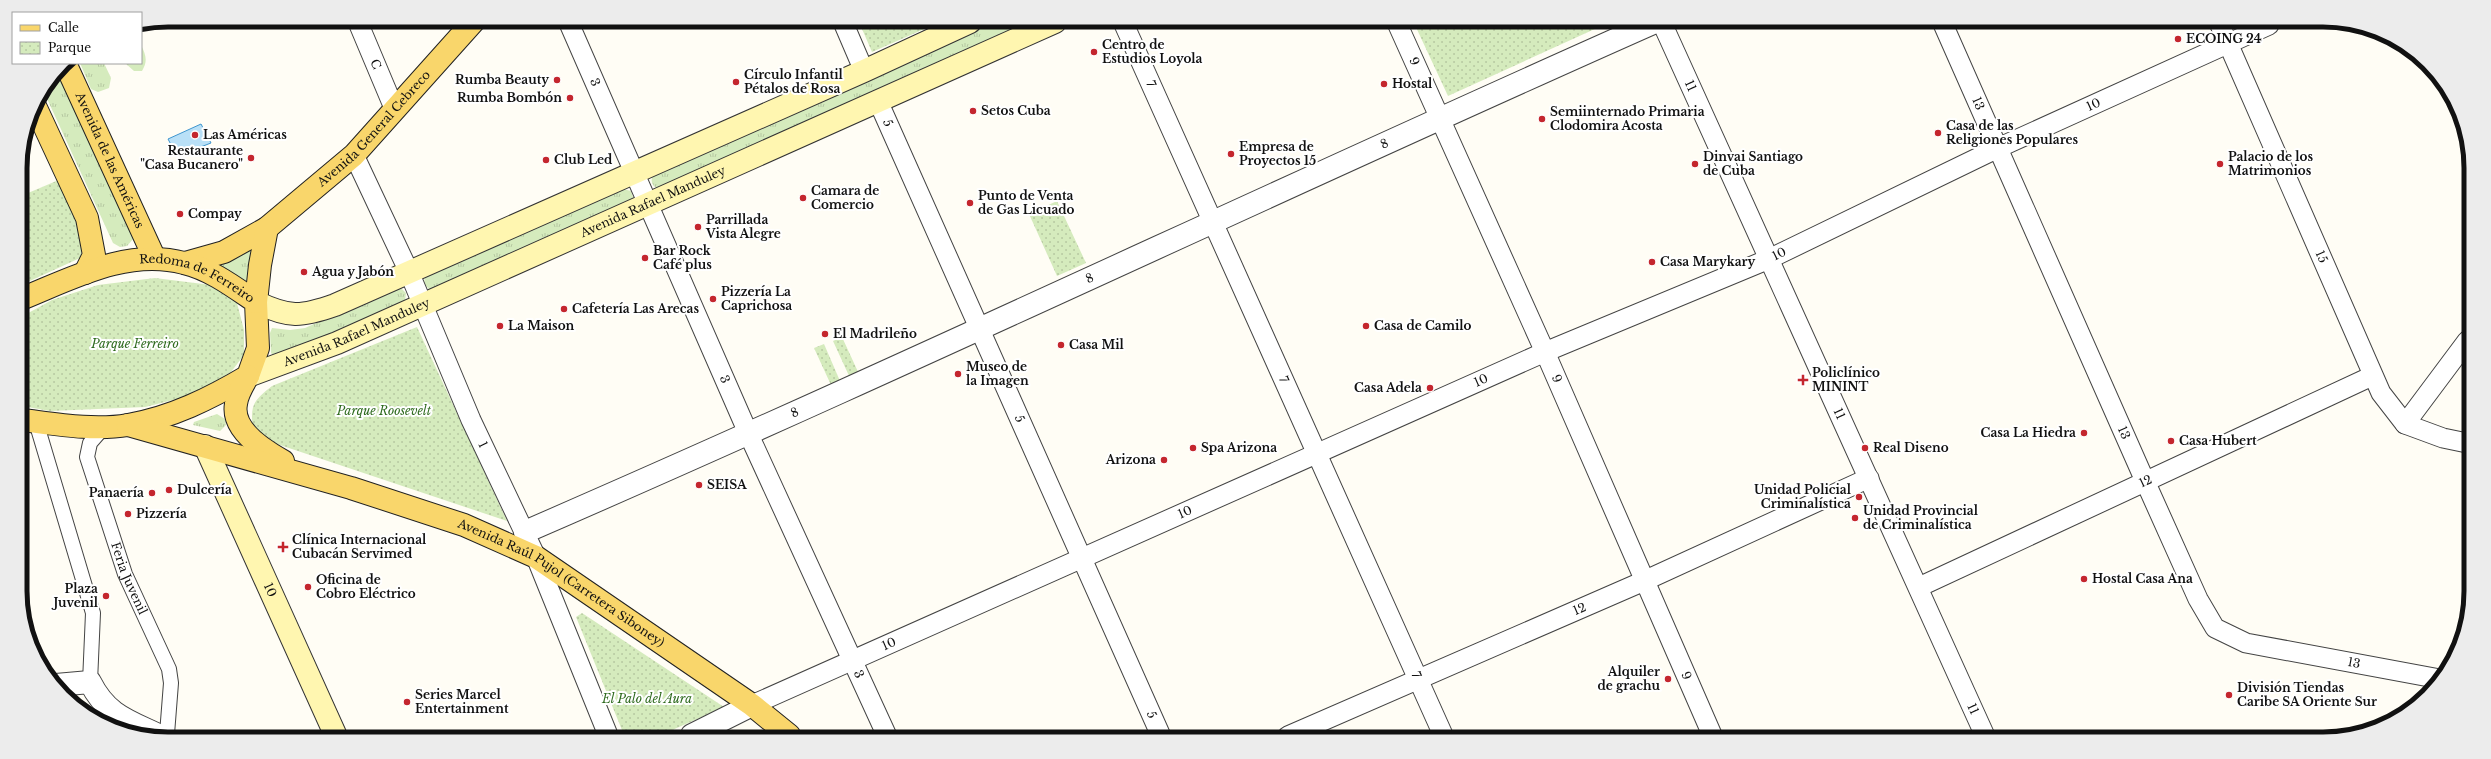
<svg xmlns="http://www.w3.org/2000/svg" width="2491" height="759" font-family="'Libre Baskerville',serif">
  <defs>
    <pattern id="grass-tufts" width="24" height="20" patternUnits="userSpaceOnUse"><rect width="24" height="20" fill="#d5ebbd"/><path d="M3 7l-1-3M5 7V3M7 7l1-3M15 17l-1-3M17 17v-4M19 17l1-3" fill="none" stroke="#b6c8a1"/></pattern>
    <pattern id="park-dots" width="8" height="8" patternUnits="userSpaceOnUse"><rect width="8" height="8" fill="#d5ebbd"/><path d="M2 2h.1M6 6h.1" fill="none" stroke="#b6c8a1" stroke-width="1.8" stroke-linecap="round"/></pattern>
  </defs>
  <rect width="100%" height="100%" fill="#fffdf5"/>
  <!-- grass -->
  <path fill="url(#grass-tufts)" d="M994 22H1034L658 189C652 186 650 181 653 175Z
    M141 45C146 55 148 61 142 71H134L125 63H141Z
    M80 63H104L111 78 109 88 98 92 91 89Z
    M59 70 134 238 127 246 120 247 113 243 44 92Z
    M623 189 631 191 634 200 430 290 424 284 425 275Z
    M253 247 247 282 211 265Z
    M400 287 406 293 405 301 281 356H274L271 353 270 333 272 328 290 330 305 328 394 288Z
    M217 414 225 419 226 425 220 431 193 425 194 422Z"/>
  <!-- park -->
  <path fill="url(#park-dots)" d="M859 22H938V23L872 52Z
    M1414 23H1608L1448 96Z
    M61 179 86 238 80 258 21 285V196Z
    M1057 201 1086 263 1057 276 1029 214Z
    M155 278 211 285 237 303 244 330V355L231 372 193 395 145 407 50 411 22 406 21 317 52 300 98 285Z
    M417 327 507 521 265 440 253 430C250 405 253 401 272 386Z
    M842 337 859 374 850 378 833 341Z
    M824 344 840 381 831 385 814 348Z
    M582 613 724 707 661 735H624L576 617Z"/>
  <!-- water -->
  <path fill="#b9e0f7" stroke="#3f96cf" d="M201 124 211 143 177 156 168 139Z"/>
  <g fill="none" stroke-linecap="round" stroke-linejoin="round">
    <defs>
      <g id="pedestrian">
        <path d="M36 422 93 613 90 682"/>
        <path id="s1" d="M104 427 90 443 87 457 125 574 169 669 171 683 167 734"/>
      </g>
      <g id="minor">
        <path id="s2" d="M357 20 394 108"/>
        <path id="s3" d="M568 21 749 435 887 736"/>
        <path d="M843 22 864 71"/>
        <path id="s4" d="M1123 22 1444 737"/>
        <path id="s5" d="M1397 23 1545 352 1713 737"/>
        <path id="s6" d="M1662 23 1986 738"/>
        <path id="s7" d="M1943 24 2145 481 2198 599 2215 628 2246 643 2440 679"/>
        <path id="s8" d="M2220 25 2381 393 2405 424 2443 438 2467 443"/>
        <path id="s9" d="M878 101 1161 736"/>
        <path id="s10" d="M354 155 409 272 471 420 536 557 608 735"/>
        <path d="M2405 424 2467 341"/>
        <path id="s11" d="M1919 587 2372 376"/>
        <path id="s12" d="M752 705 1545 352 1769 259 1998 148 2269 25"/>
        <path d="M107 725 113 713"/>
        <path id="s13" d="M1288 736 1644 581 1869 478"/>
      </g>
      <g id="tertiary">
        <path id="s14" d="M525 532C903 368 1276 190 1653 23"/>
        <path d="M56 685 90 682C106 714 126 720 156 734"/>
        <path d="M692 735 752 705"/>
      </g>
      <g id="secondary">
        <path d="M256 302C289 318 301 317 335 305L864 71 970 22"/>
        <path id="s15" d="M248 376 337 343 1055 22"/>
        <path id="s16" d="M205 446 335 734"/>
      </g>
      <g id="primary">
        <path id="s17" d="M65 63 154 257"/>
        <path d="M35 106 87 218 94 255 85 273"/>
        <path id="s18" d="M185 263 224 252 267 228 354 155 474 21"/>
        <path id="s19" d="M21 299C73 278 127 248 184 263 210 269 234 287 256 302L258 348 248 376C211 398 171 418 128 425 94 431 55 424 22 420"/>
        <path d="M256 302 260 265 267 228"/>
        <path d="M248 376C243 385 237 394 236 404 231 430 265 451 283 461"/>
        <path id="s20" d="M128 425 351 488 464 525 536 557 752 705 789 735"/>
      </g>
    </defs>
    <!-- pedestrian casing -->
    <use href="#pedestrian" stroke="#444" stroke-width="16"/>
    <!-- minor casing -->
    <use href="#minor" stroke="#444" stroke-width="21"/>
    <!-- tertiary casing -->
    <use href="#tertiary" stroke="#444" stroke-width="24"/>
    <!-- secondary casing -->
    <use href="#secondary" stroke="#333" stroke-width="24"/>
    <!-- primary casing -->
    <use href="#primary" stroke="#222" stroke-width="24"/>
    <!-- pedestrian -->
    <use href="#pedestrian" stroke="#fff" stroke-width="14"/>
    <!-- minor -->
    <use href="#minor" stroke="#fff" stroke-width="19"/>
    <!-- tertiary -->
    <use href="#tertiary" stroke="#fff" stroke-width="22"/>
    <!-- secondary -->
    <use href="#secondary" stroke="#fff6b0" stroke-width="22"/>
    <!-- primary -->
    <use href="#primary" stroke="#f9d66b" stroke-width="22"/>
  </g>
  <!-- markers -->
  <g fill="#c4262e" stroke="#fff" stroke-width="1.5">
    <circle cx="2178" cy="39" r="4"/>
    <circle cx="1094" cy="52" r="4"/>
    <circle cx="557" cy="80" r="4"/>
    <circle cx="736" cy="82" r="4"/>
    <circle cx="1384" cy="84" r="4"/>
    <circle cx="570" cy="98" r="4"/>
    <circle cx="973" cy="111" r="4"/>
    <circle cx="1542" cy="119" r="4"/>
    <circle cx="1938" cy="133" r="4"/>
    <circle cx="195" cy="135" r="4"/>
    <circle cx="1231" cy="154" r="4"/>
    <circle cx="251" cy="158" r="4"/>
    <circle cx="546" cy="160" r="4"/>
    <circle cx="1695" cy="164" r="4"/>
    <circle cx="2220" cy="164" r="4"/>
    <circle cx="803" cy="198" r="4"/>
    <circle cx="970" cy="203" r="4"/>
    <circle cx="180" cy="214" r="4"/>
    <circle cx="698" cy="227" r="4"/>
    <circle cx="645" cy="258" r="4"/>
    <circle cx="1652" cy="262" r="4"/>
    <circle cx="304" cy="272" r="4"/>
    <circle cx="713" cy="299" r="4"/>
    <circle cx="564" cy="309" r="4"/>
    <circle cx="500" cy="326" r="4"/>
    <circle cx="1366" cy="326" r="4"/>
    <circle cx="825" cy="334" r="4"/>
    <circle cx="1061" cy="345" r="4"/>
    <circle cx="958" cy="374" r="4"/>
    <path d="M1801 374h4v4h4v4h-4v4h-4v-4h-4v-4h4z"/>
    <circle cx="1430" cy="388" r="4"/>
    <circle cx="2084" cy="433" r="4"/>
    <circle cx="2171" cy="441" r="4"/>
    <circle cx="1193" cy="448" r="4"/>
    <circle cx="1865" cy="448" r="4"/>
    <circle cx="1164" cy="460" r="4"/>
    <circle cx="699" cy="485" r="4"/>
    <circle cx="169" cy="490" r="4"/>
    <circle cx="152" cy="493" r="4"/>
    <circle cx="1859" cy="497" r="4"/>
    <circle cx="128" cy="514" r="4"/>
    <circle cx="1855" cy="518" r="4"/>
    <path d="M281 541h4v4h4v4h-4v4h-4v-4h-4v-4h4z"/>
    <circle cx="2084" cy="579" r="4"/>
    <circle cx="308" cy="587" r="4"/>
    <circle cx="106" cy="596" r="4"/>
    <circle cx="1668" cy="679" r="4"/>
    <circle cx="2229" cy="695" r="4"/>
    <circle cx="407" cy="702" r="4"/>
  </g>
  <g text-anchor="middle" stroke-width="4" stroke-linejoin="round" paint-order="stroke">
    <!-- poi labels -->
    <g font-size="12" font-weight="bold" fill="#111" stroke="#fff" text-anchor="start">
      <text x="2186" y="43">ECOING 24</text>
      <text x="1102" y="49">Centro de<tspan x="1102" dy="14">Estudios Loyola</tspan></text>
      <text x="744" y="79">Círculo Infantil<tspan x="744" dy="14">Pétalos de Rosa</tspan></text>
      <text x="549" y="84" text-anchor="end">Rumba Beauty</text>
      <text x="1392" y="88">Hostal</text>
      <text x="562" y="102" text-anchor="end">Rumba Bombón</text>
      <text x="981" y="115">Setos Cuba</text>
      <text x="1550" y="116">Semiinternado Primaria<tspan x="1550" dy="14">Clodomira Acosta</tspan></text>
      <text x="1946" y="130">Casa de las<tspan x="1946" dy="14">Religiones Populares</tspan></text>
      <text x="203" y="139">Las Américas</text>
      <text x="1239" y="151">Empresa de<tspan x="1239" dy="14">Proyectos 15</tspan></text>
      <text x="243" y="155" text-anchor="end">Restaurante<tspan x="243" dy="14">"Casa Bucanero"</tspan></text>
      <text x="1703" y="161">Dinvai Santiago<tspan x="1703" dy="14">de Cuba</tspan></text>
      <text x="2228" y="161">Palacio de los<tspan x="2228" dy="14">Matrimonios</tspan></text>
      <text x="554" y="164">Club Led</text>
      <text x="811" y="195">Camara de<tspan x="811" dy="14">Comercio</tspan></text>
      <text x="978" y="200">Punto de Venta<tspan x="978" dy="14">de Gas Licuado</tspan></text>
      <text x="188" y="218">Compay</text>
      <text x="706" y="224">Parrillada<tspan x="706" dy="14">Vista Alegre</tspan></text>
      <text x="653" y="255">Bar Rock<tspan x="653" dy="14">Café plus</tspan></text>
      <text x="1660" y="266">Casa Marykary</text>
      <text x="312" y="276">Agua y Jabón</text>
      <text x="721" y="296">Pizzería La<tspan x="721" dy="14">Caprichosa</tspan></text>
      <text x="572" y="313">Cafetería Las Arecas</text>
      <text x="508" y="330">La Maison</text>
      <text x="1374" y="330">Casa de Camilo</text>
      <text x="833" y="338">El Madrileño</text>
      <text x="1069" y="349">Casa Mil</text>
      <text x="966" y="371">Museo de<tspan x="966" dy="14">la Imagen</tspan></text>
      <text x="1812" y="377">Policlínico<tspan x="1812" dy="14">MININT</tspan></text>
      <text x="1422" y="392" text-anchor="end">Casa Adela</text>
      <text x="2076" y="437" text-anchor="end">Casa La Hiedra</text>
      <text x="2179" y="445">Casa Hubert</text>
      <text x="1201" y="452">Spa Arizona</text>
      <text x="1873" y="452">Real Diseno</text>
      <text x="1156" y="464" text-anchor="end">Arizona</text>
      <text x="707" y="489">SEISA</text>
      <text x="177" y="494">Dulcería</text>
      <text x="1851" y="494" text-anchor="end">Unidad Policial<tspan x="1851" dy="14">Criminalística</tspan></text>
      <text x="144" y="497" text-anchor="end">Panaería</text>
      <text x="1863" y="515">Unidad Provincial<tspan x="1863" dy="14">de Criminalística</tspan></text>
      <text x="136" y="518">Pizzería</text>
      <text x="292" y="544">Clínica Internacional<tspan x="292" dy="14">Cubacán Servimed</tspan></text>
      <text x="2092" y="583">Hostal Casa Ana</text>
      <text x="316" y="584">Oficina de<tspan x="316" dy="14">Cobro Eléctrico</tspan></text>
      <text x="98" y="593" text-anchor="end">Plaza<tspan x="98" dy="14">Juvenil</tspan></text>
      <text x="1660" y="676" text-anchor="end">Alquiler<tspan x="1660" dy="14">de grachu</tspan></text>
      <text x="2237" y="692">División Tiendas<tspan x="2237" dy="14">Caribe SA Oriente Sur</tspan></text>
      <text x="415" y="699">Series Marcel<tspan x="415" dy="14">Entertainment</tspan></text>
    </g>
    <!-- street labels -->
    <g font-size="12" fill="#111" stroke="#fff">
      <text dy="4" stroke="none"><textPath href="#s5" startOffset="42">9</textPath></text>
      <text dy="4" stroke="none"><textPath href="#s2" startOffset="48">C</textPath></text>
      <text dy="4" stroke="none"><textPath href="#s3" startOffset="67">3</textPath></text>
      <text dy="4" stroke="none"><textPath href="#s4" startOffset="68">7</textPath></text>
      <text dy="4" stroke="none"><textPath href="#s6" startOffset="69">11</textPath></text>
      <text dy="4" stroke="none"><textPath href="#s7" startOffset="87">13</textPath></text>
      <text dy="4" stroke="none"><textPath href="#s12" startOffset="1470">10</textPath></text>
      <text dy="4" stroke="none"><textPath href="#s9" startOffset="24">5</textPath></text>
      <text dy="4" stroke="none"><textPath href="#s18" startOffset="236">Avenida General Cebreco</textPath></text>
      <text dy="4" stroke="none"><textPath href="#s14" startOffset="943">8</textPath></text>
      <text dy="4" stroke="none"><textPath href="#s17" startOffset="107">Avenida de las Américas</textPath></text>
      <text dy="4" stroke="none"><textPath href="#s15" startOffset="441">Avenida Rafael Manduley</textPath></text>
      <text dy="4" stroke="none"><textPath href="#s12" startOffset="1122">10</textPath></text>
      <text dy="4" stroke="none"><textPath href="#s8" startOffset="253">15</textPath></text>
      <text dy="4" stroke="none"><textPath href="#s14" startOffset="619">8</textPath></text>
      <text dy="4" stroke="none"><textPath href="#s19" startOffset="187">Redoma de Ferreiro</textPath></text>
      <text dy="4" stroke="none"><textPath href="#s15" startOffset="117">Avenida Rafael Manduley</textPath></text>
      <text dy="4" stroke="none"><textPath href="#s3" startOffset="391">3</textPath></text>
      <text dy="4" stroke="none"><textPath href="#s4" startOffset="392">7</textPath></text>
      <text dy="4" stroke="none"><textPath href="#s5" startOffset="390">9</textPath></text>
      <text dy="4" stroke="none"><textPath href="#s12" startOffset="798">10</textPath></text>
      <text dy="4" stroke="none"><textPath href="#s6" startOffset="429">11</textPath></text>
      <text dy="4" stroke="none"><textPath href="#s14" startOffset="295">8</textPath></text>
      <text dy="4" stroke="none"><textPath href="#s9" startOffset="348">5</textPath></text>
      <text dy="4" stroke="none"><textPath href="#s7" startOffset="447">13</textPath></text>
      <text dy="4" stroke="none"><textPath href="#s10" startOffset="317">1</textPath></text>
      <text dy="4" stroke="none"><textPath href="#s11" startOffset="250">12</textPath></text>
      <text dy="4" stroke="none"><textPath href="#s12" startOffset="474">10</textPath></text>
      <text dy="4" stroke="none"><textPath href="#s1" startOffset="164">Feria Juvenil</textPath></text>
      <text dy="4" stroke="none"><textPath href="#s20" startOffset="464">Avenida Raúl Pujol (Carretera Siboney)</textPath></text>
      <text dy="4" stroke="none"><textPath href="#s16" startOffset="158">10</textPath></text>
      <text dy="4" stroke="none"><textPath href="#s13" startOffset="318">12</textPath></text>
      <text dy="4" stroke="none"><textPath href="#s12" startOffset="150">10</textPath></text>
      <text dy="4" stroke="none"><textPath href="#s7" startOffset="807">13</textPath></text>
      <text dy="4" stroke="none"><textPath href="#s3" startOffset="715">3</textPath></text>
      <text dy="4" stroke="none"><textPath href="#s4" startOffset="716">7</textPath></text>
      <text dy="4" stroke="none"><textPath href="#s5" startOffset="714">9</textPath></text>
      <text dy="4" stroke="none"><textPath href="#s6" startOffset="753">11</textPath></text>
      <text dy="4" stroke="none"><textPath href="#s9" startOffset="672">5</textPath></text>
    </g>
    <!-- park labels -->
    <g font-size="12" font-style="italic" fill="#2f6b1f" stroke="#fff">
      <text x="135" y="348">Parque Ferreiro</text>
      <text x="384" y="415">Parque Roosevelt</text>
      <text x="647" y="703">El Palo del Aura</text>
    </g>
  </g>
  <!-- crop -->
  <path d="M0 0H2491V759H0ZM168 27H2323A141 141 0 0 1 2464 168V591A141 141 0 0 1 2323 732H168A141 141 0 0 1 27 591V168A141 141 0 0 1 168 27Z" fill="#ececec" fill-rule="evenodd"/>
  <path fill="none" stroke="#111" stroke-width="5" d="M168 27H2323A141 141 0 0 1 2464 168V591A141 141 0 0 1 2323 732H168A141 141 0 0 1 27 591V168A141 141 0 0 1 168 27Z"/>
  <!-- legend -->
  <rect x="12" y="12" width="130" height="52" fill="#ffffff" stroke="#a0a0a0"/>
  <rect x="20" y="25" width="20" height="6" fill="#f9d66b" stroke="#a0a0a0"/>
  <text x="48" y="32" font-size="12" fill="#111111">Calle</text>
  <rect x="20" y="42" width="20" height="12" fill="url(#park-dots)" stroke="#a0a0a0"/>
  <text x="48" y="52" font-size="12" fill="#111111">Parque</text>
</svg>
